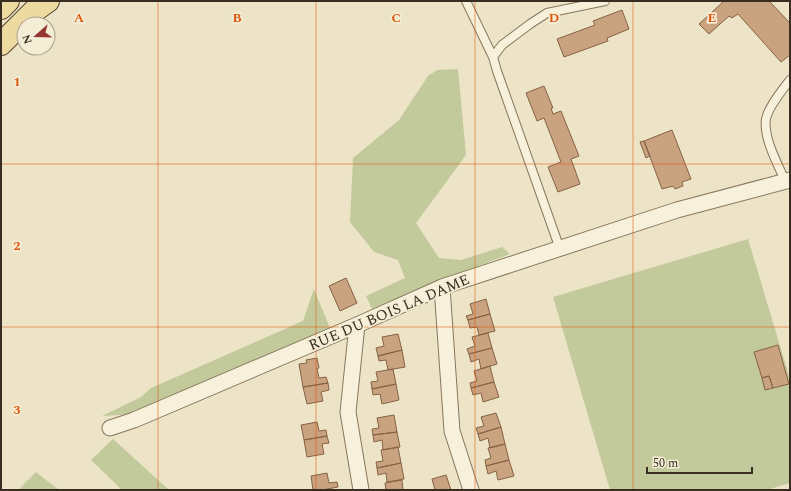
<svg xmlns="http://www.w3.org/2000/svg" width="791" height="491" font-family="Spectral,serif">
  <rect width="100%" height="100%" fill="#ede4c7"/>
  <!-- green -->
  <path fill="#c2ca9b" d="M458 69 466 155 416 223 439 258 461 260 502 247 510 254 452 276 372 309 366 296 405 278 398 260 374 252 350 222 353 158 399 120 428 76 437 70Z
    M748 239 790 379V483L767 490H610L553 297Z
    M314 289 330 328 134 414 102 416 141 397 151 388 303 321Z
    M113 439 169 490H122L91 460Z
    M36 472 59 490H18Z"/>
  <!-- building -->
  <path fill="#c9a27f" stroke="#866244" d="M724 1H769L790 23V55L781 62 738 14 732 18 729 16 709 34 699 24Z
    M622 10 629 29 607 38 608 41 564 57 557 39 595 25 593 21Z
    M544 86 553 108H551L553 114 561 111 579 156 571 159 580 184 558 192 548 167 561 162 544 118 537 121 526 93Z
    M672 130 691 179 682 182 683 186 675 189 673 186 662 189 644 141Z
    M644 141 650 156 646 158 640 142Z
    M346 278 357 303 340 311 329 286Z
    M486 299 490 314 468 320 466 316 473 314 470 304Z
    M490 314 495 331 479 335 477 327 470 328 468 320Z
    M488 333 492 348 469 354 467 349 475 346 472 337Z
    M398 334 402 350 378 356 376 348 384 346 382 337Z
    M778 345 789 384 773 388 769 376 762 378 754 352Z
    M492 348 497 364 481 369 479 359 471 362 469 354Z
    M402 350 405 367 388 370 386 360 379 361 378 356Z
    M317 358 319 368 317 369 319 378 326 377 328 383 303 387 299 364 307 363 306 360Z
    M490 366 494 382 471 388 470 383 477 381 474 371Z
    M393 369 396 384 372 389 371 382 378 381 376 372Z
    M769 376 773 388 765 390 762 378Z
    M494 382 499 397 483 402 481 393 473 395 471 388Z
    M328 383 329 390 321 392 323 401 307 404 303 387Z
    M396 384 399 400 382 404 380 394 373 395 372 389Z
    M496 413 501 427 478 434 476 428 484 426 481 417Z
    M394 415 397 432 373 435 372 429 379 428 377 418Z
    M317 422 319 431 326 430 327 436 304 440 301 425Z
    M501 427 505 444 490 448 488 438 480 441 478 434Z
    M397 432 400 447 383 450 382 440 374 442 373 435Z
    M327 436 329 443 322 444 324 454 307 457 304 440Z
    M505 444 509 460 486 466 485 460 491 458 488 448Z
    M398 447 401 463 377 468 376 462 383 461 381 450Z
    M509 460 514 476 498 480 496 471 488 474 486 466Z
    M401 463 404 479 387 482 386 473 378 475 377 468Z
    M327 473 329 483 337 482 338 487 322 490H313L311 476Z
    M446 475 451 490H435L432 479Z
    M402 480 403 490H386L385 483Z"/>
  <g fill="none" stroke-linecap="round" stroke-linejoin="round">
    <defs>
      <path id="lane" d="M466 1 493 57 497 71 560 249
        M493 57 502 45 530 24 547 13 605 1
        M785 181C778 164 763 138 766 119 768 107 783 89 790 80"/>
      <path id="street" d="M442 287 452 431 471 490
        M357 325 348 412 361 490
        M110 428 134 420 357 325 442 287 677 210 790 180"/>
      <path id="primary" d="M1 8 8 1
        M1 44 34 11 48 1"/>
    </defs>
    <!-- lane casing -->
    <use href="#lane" stroke="#87765d" stroke-width="10"/>
    <!-- street casing -->
    <use href="#street" stroke="#87765d" stroke-width="17"/>
    <!-- primary casing -->
    <use href="#primary" stroke="#564431" stroke-width="24"/>
    <!-- lane -->
    <use href="#lane" stroke="#f7f0da" stroke-width="8"/>
    <!-- street -->
    <use href="#street" stroke="#f7f0da" stroke-width="15"/>
    <!-- primary -->
    <use href="#primary" stroke="#eddaa1" stroke-width="22"/>
  </g>
  <!-- grid -->
  <path fill="none" stroke="#df570d" stroke-width="1" stroke-opacity="0.55" d="M158 1V490M316 1V490M475 1V490M633 1V490M1 164H790M1 327H790"/>
  <g text-anchor="middle" stroke-width="3.5" stroke-linejoin="round" paint-order="stroke">
    <!-- street labels -->
    <g font-size="15" fill="#382d20" stroke="#f4edd6">
      <text transform="translate(389 312) rotate(-23)" y="5">RUE DU BOIS LA DAME</text>
    </g>
  </g>
  <g font-size="13" text-anchor="middle" font-weight="bold" fill="#df570d" stroke="#f4edd6" stroke-width="3.5" stroke-linejoin="round" paint-order="stroke">
    <text x="79" y="22">A</text>
    <text x="237" y="22">B</text>
    <text x="396" y="22">C</text>
    <text x="554" y="22">D</text>
    <text x="712" y="22">E</text>
    <text x="17" y="86">1</text>
    <text x="17" y="250">2</text>
    <text x="17" y="414">3</text>
  </g>
  <!-- border -->
  <rect width="791" height="491" fill="none" stroke="#382d20" stroke-width="4"/>
  <!-- north arrow -->
  <g transform="translate(36 36) rotate(250)"><circle r="19" fill="#f4edd6" stroke="#a9a08d"/>
  <path d="M0-3L7 15L0 10L-7 15Z" fill="#943530"/>
  <text y="-6" font-size="11" font-weight="bold" text-anchor="middle" fill="#382d20">N</text>
  </g>
  <!-- scale -->
  <path d="M647 467v6h105v-6" fill="none" stroke="#382d20" stroke-width="2"/>
  <text x="653" y="467" font-size="12" fill="#382d20" stroke="#f4edd6" stroke-width="3" paint-order="stroke">50 m</text>
</svg>
